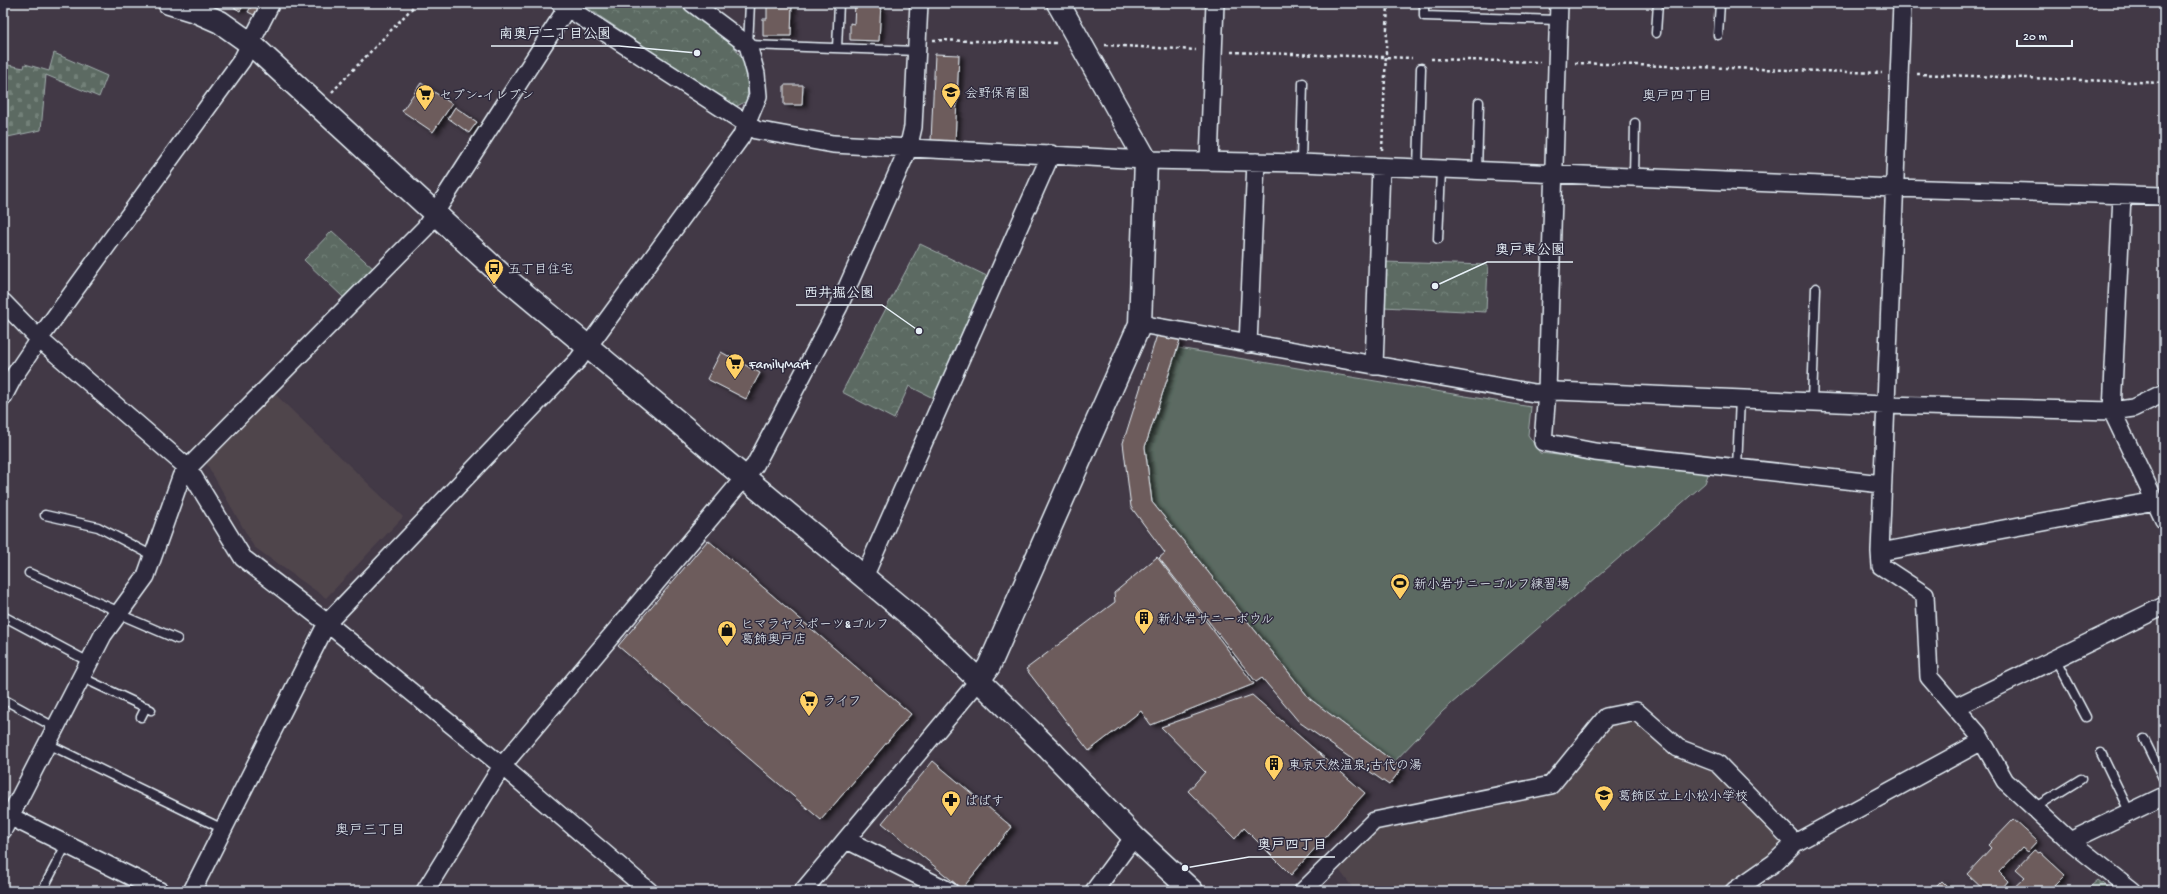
<svg xmlns="http://www.w3.org/2000/svg" width="2167" height="894" font-family="'Gochi Hand','Klee One',sans-serif">
  <defs>
    <pattern id="forest-crowns" width="20" height="18" patternUnits="userSpaceOnUse"><rect width="20" height="18" fill="#5b6b62"/><path d="M2 6a3 3 0 1 1 6 0M12 15a3 3 0 1 1 6 0" fill="none" stroke="#738179"/></pattern>
    <pattern id="cemetery-stones" width="16" height="16" patternUnits="userSpaceOnUse"><rect width="16" height="16" fill="#5b6b62"/><path d="M2 7V4a2 2 0 0 1 4 0v3zM10 15v-3a2 2 0 0 1 4 0v3z" fill="#738179"/></pattern>
    <filter id="shadow"><feDropShadow dx="4.5" dy="2.5" stdDeviation="2" flood-color="#0009"/></filter>
  </defs>
  <rect width="100%" height="100%" fill="#423946"/>
  <filter id="ink" filterUnits="userSpaceOnUse"><feTurbulence type="fractalNoise" baseFrequency=".025" numOctaves="2"/><feDisplacementMap in="SourceGraphic" scale="8" xChannelSelector="R" yChannelSelector="G"/><feConvolveMatrix kernelMatrix="1 2 1 2 8 2 1 2 1" color-interpolation-filters="sRGB"/></filter>
  <g filter="url(#ink)">
    <!-- built -->
    <path fill="#4f444c" d="M275 394 403 517 326 598 254 547 204 459Z
      M1634 717 1709 769 1744 796 1782 838 1780 848 1770 857 1716 891H1355L1337 867 1374 827 1553 791 1606 723Z"/>
    <!-- forest -->
    <path fill="url(#forest-crowns)" stroke="#a2aead" d="M580 3H678L733 45 744 61 748 83 747 101 735 107Z
      M332 231 375 270 345 299 304 260Z
      M920 244 989 277 935 399 909 386 894 419 842 392Z
      M1383 262 1488 265 1486 312 1382 307Z"/>
    <!-- cemetery -->
    <path fill="url(#cemetery-stones)" stroke="#a2aead" d="M54 53 107 76 99 97 46 75 41 130 3 138V64L24 68 25 64 49 71Z
      M2098 880 2112 891H2085Z"/>
    <!-- pitch -->
    <path fill="#5b6b62" stroke="#a2aead" d="M1178 348 1531 407 1528 435 1540 453 1709 472 1705 483 1443 711 1394 762 1310 699 1152 502 1145 447Z"/>
    <!-- building -->
    <path fill="#6d5c5b" stroke="#e8f1f8" filter="url(#shadow)" d="M231 3H245L240 11 230 5Z
      M767 3H792L791 36H763V19H767Z
      M855 3H881L879 41 850 40V23L854 24Z
      M252 5 258 8 254 15 248 12Z
      M935 54 959 55 955 142 931 141Z
      M421 83 452 104 433 132 402 111Z
      M784 85H803L802 105H784Z
      M455 107 477 122 469 133 448 118Z
      M1157 335 1180 340 1145 447 1152 502 1310 699 1402 768 1389 785 1299 722 1262 678 1256 682 1159 558 1165 553 1131 507 1123 443Z
      M721 352 760 373 746 399 707 379Z
      M708 540 911 714 821 820 618 646Z
      M1157 557 1254 684 1151 725 1141 711 1089 751 1026 669 1115 602 1114 593Z
      M1252 695 1365 793 1291 875 1244 828 1235 839 1188 791 1205 772 1161 727Z
      M933 761 1012 827 962 889 882 823Z
      M2013 819 2037 841 2027 852 2022 848 1999 872 2008 881 2004 886 2010 891H1985L1967 874 1991 848 1988 845Z
      M2034 850 2039 853 2040 852 2065 875 2049 891H2010L2025 877 2016 869Z
      M1942 881 1952 891H1932Z"/>
    <g fill="none" stroke-linecap="round" stroke-linejoin="round">
      <defs>
        <path id="lane" d="M750 3 748 45 917 51
          M1424 3V16L1558 20
          M1656 33 1658 3
          M1718 35 1720 3
          M837 48 839 3
          M1301 163 1303 83
          M1418 169 1421 68
          M1477 171 1479 102
          M1634 177 1635 123
          M1438 239 1441 170
          M1812 401 1816 288
          M1737 468 1740 398
          M45 515 98 527 153 556
          M29 573 120 612
          M119 614 177 639
          M3 616 89 662
          M2055 658 2086 717
          M81 677 151 710
          M3 699 56 728
          M141 717 146 707
          M2144 739 2164 780
          M48 744 223 829
          M2101 753 2130 813
          M2034 808 2081 779
          M42 891 66 845"/>
        <path id="street" d="M560 3 756 130 833 144 1146 160 1301 163 1894 188 2164 196
          M1559 3 1547 391 1543 442 1595 452 1882 484
          M1902 3 1880 552 1881 566 1925 595 1929 677 1978 734 2005 781 2070 841 2133 891
          M1209 161 1215 3
          M2122 195 2112 411 2164 520
          M3 302 39 339 188 468 243 558 327 623 502 766 425 891
          M1140 324 1534 393 1557 391 1885 405 2112 411 2133 408 2164 393
          M1248 344 1256 162
          M1374 366 1381 167
          M3 397 14 376 39 339 242 60 271 3
          M1880 552 2155 501
          M864 577 1051 154
          M1956 707 2164 606
          M3 813 160 891
          M3 830 103 635 146 576 181 477 188 468 425 228 567 8
          M847 840 949 891
          M2070 841 2164 796
          M192 891 327 623 578 360 741 137 758 96 756 74 748 45 692 3
          M649 891 502 766 755 465 839 306 908 149 913 127 919 3
          M803 891 980 679
          M1094 891 1134 837
          M1303 891 1374 821 1551 785 1606 717 1636 711 1678 748 1717 763 1795 843
          M1734 891 1774 863 1795 843 1982 741"/>
        <path id="secondary" d="M169 3 195 11 220 22 251 44 503 276 925 628 1049 749 1134 837 1192 891
          M980 679 989 666 1140 324 1146 160 1058 3"/>
      </defs>
      <!-- lane casing -->
      <use href="#lane" stroke="#e8f1f8" stroke-width="11"/>
      <!-- street casing -->
      <use href="#street" stroke="#e8f1f8" stroke-width="20"/>
      <!-- secondary casing -->
      <use href="#secondary" stroke="#e8f1f8" stroke-width="25"/>
      <!-- path -->
      <path stroke="#e8f1f8" stroke-width="2.5" stroke-dasharray="3 3" stroke-linecap="butt" d="M933 40 1058 43
        M1105 45 1196 50
        M1231 52 1412 58
        M1431 59 1540 62
        M1575 63 1882 73
        M1917 74 2164 83
        M332 92 417 3
        M1382 150 1388 3"/>
      <!-- lane -->
      <use href="#lane" stroke="#2f2a3d" stroke-width="8"/>
      <!-- street -->
      <use href="#street" stroke="#2f2a3d" stroke-width="17"/>
      <!-- secondary -->
      <use href="#secondary" stroke="#2f2a3d" stroke-width="22"/>
    </g>
  </g>
  <!-- icons -->
  <defs>
    <symbol id="school-pin" viewBox="-11 -11 22 30"><path d="M0 17L-7.5 6A9.5 9.5 0 1 1 7.5 6Z" fill="#ffd166" stroke="#2f2a3d"/><path d="M0-5L7-2L0 1L-7-2ZM-4 1L0 2.5L4 1V4Q0 6-4 4Z" fill="#111"/></symbol>
    <symbol id="supermarket-pin" viewBox="-11 -11 22 30"><path d="M0 17L-7.5 6A9.5 9.5 0 1 1 7.5 6Z" fill="#ffd166" stroke="#2f2a3d"/><path d="M-6-5.5h2.5l.6 2H6L4.5 2H-2.5L-4.4-4H-6ZM-1.5 3.2a1.3 1.3 0 1 0 .1 0ZM3 3.2a1.3 1.3 0 1 0 .1 0Z" fill="#111"/></symbol>
    <symbol id="bus-pin" viewBox="-11 -11 22 30"><path d="M0 17L-7.5 6A9.5 9.5 0 1 1 7.5 6Z" fill="#ffd166" stroke="#2f2a3d"/><path d="M-5-6H5V4H4V6H2V4H-2V6H-4V4H-5ZM-3.5-4V0h7V-4ZM-3.5 1.2v1.5H-2V1.2ZM2 1.2v1.5H3.5V1.2Z" fill="#111"/></symbol>
    <symbol id="stadium-pin" viewBox="-11 -11 22 30"><path d="M0 17L-7.5 6A9.5 9.5 0 1 1 7.5 6Z" fill="#ffd166" stroke="#2f2a3d"/><path d="M0-5a6.5 5 0 1 0 0 10a6.5 5 0 1 0 0-10ZM-3.5-1.8h7v3.6h-7Z" fill="#111"/></symbol>
    <symbol id="building-pin" viewBox="-11 -11 22 30"><path d="M0 17L-7.5 6A9.5 9.5 0 1 1 7.5 6Z" fill="#ffd166" stroke="#2f2a3d"/><path d="M-4-6H4V6H1V3H-1V6H-4ZM-2.5-4.3h1.7v1.8h-1.7ZM.8-4.3h1.7v1.8H.8ZM-2.5-1h1.7V.8h-1.7ZM.8-1h1.7V.8H.8Z" fill="#111"/></symbol>
    <symbol id="shop-pin" viewBox="-11 -11 22 30"><path d="M0 17L-7.5 6A9.5 9.5 0 1 1 7.5 6Z" fill="#ffd166" stroke="#2f2a3d"/><path d="M-5-2.5h2.3a2.7 3.5 0 0 1 5.4 0H5L5.5 6h-11ZM-1.5-2.5h3a1.5 2.3 0 0 0-3 0Z" fill="#111"/></symbol>
    <symbol id="pharmacy-pin" viewBox="-11 -11 22 30"><path d="M0 17L-7.5 6A9.5 9.5 0 1 1 7.5 6Z" fill="#ffd166" stroke="#2f2a3d"/><path d="M-2-6h4v4h4v4h-4v4h-4v-4h-4v-4h4Z" fill="#111"/></symbol>
  </defs>
  <g fill-rule="evenodd">
    <use href="#school-pin" x="940" y="81" width="22" height="30"/>
    <use href="#supermarket-pin" x="414" y="83" width="22" height="30"/>
    <use href="#bus-pin" x="483" y="257" width="22" height="30"/>
    <use href="#supermarket-pin" x="724" y="352" width="22" height="30"/>
    <use href="#stadium-pin" x="1389" y="572" width="22" height="30"/>
    <use href="#building-pin" x="1133" y="607" width="22" height="30"/>
    <use href="#shop-pin" x="716" y="619" width="22" height="30"/>
    <use href="#supermarket-pin" x="798" y="689" width="22" height="30"/>
    <use href="#building-pin" x="1263" y="753" width="22" height="30"/>
    <use href="#school-pin" x="1593" y="784" width="22" height="30"/>
    <use href="#pharmacy-pin" x="940" y="789" width="22" height="30"/>
  </g>
  <g text-anchor="middle" stroke-width="3" stroke-linejoin="round" paint-order="stroke">
    <!-- poi labels -->
    <g font-size="13" fill="#e8f1f8" stroke="#2f2a3d" text-anchor="start">
      <text x="965" y="97">会野保育園</text>
      <text x="439" y="99">セブン-イレブン</text>
      <text x="508" y="273">五丁目住宅</text>
      <text x="749" y="368">FamilyMart</text>
      <text x="1414" y="588">新小岩サニーゴルフ練習場</text>
      <text x="1158" y="623">新小岩サニーボウル</text>
      <text x="741" y="628">ヒマラヤスポーツ&amp;ゴルフ<tspan x="741" dy="15">葛飾奥戸店</tspan></text>
      <text x="823" y="705">ライフ</text>
      <text x="1288" y="769">東京天然温泉;古代の湯</text>
      <text x="1618" y="800">葛飾区立上小松小学校</text>
      <text x="965" y="805">ぱぱす</text>
    </g>
    <!-- neighbourhood labels -->
    <g font-size="14" fill="#e8f1f8" stroke="#2f2a3d">
      <text x="1677" y="100">奥戸四丁目</text>
      <text x="370" y="834">奥戸三丁目</text>
    </g>
  </g>
  <!-- callouts -->
  <path fill="none" stroke="#e8f1f8" stroke-width="1.5" d="M697 53L619 46H491M1435 286L1487 262H1573M919 331L882 305H796M1185 868L1249 857H1335"/>
  <g fill="#e8f1f8" stroke="#2f2a3d" stroke-width="1.5">
    <circle cx="697" cy="53" r="4"/>
    <circle cx="1435" cy="286" r="4"/>
    <circle cx="919" cy="331" r="4"/>
    <circle cx="1185" cy="868" r="4"/>
  </g>
  <g font-size="14" text-anchor="middle" font-weight="bold" fill="#e8f1f8" stroke="#2f2a3d" stroke-width="3" stroke-linejoin="round" paint-order="stroke">
    <text x="555" y="38">南奥戸二丁目公園</text>
    <text x="1530" y="254">奥戸東公園</text>
    <text x="839" y="297">西井掘公園</text>
    <text x="1292" y="849">奥戸四丁目</text>
  </g>
  <!-- margin -->
  <rect width="2167" height="894" fill="none" stroke="#2f2a3d" stroke-width="16"/>
  <rect x="8" y="8" width="2151" height="878" fill="none" stroke="#e8f1f8" stroke-width="1.5" filter="url(#ink)"/>
  <!-- scale -->
  <path d="M2017 40v6h55v-6" fill="none" stroke="#e8f1f8" stroke-width="2"/>
  <text x="2023" y="40" font-size="12" fill="#e8f1f8" stroke="#2f2a3d" stroke-width="3" paint-order="stroke">20 m</text>
</svg>
